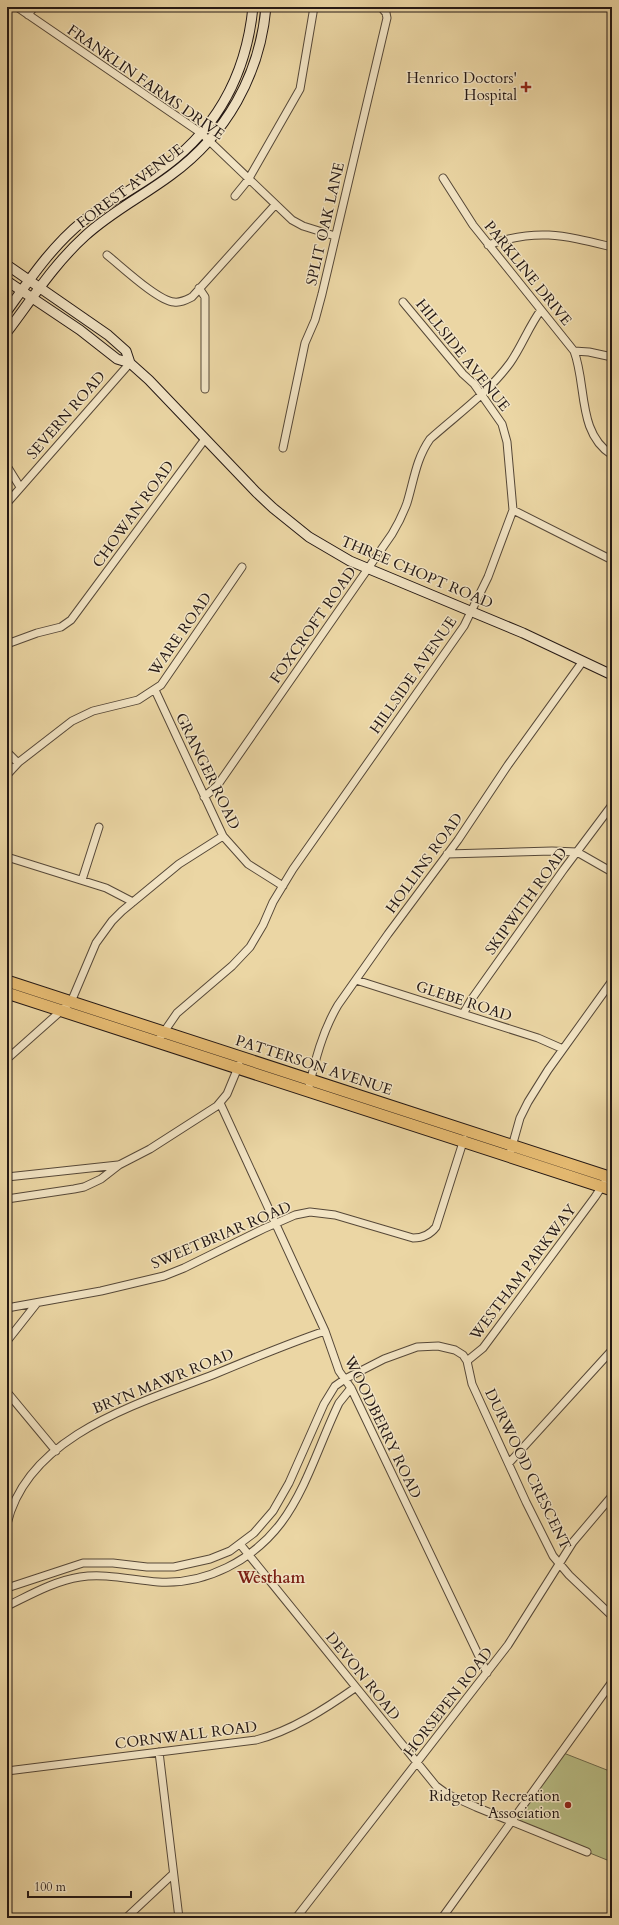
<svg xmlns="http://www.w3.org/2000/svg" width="619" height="1925" font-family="Cardo,serif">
  <rect width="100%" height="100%" fill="#ebd6a4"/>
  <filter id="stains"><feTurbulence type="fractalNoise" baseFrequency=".005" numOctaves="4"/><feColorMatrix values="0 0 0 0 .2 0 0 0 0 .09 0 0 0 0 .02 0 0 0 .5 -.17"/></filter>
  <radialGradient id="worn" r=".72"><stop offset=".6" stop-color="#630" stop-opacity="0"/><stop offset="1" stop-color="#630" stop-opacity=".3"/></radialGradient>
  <!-- green -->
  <path fill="#b8bd85" stroke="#6e6a4c" d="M561 1752 612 1772V1862L511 1821Z"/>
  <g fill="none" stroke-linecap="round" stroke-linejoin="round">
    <defs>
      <path id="street" d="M17 7 201 133 292 220 303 226 335 236
        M28 15 34 7
        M443 178 473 225 574 351 589 352 612 357
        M235 196 248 180 300 89 314 7
        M488 245C537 228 563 235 612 247
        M107 255C121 266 158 301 174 302 181 303 186 300 192 297L275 205
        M199 288 205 297V389
        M574 351C587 385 577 433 612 455
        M283 448 305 343 315 320 322 294 387 18 386 13 381 7
        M7 466 20 487
        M7 503 130 363
        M513 510 612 560
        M7 644 37 633 61 627 71 620 205 439
        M155 690 223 836 248 864 283 886
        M7 752 18 763
        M7 775 19 762 72 721 93 711 138 700 161 685 242 567
        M204 797 217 786 392 534C398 524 403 514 407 503 414 480 416 459 430 439 458 414 488 393 510 363 522 346 529 326 541 310
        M447 854 552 851 577 852 612 872
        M7 857 106 888 133 902
        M82 880 99 827
        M356 980 538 1038 563 1049
        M463 1014 471 1000 564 869 612 805
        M157 1042 177 1013 232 966 250 947 263 925 273 902 293 869 464 626 488 577 513 510 507 442 502 424 474 384 463 374 403 302
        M7 1059 71 1002 96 943 112 921 122 911 179 864 223 836
        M308 1091C315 1061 322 1032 338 1005L388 934 458 840 508 765 583 661
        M220 1103 325 1331 339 1371 351 1388 487 1673
        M509 1157 520 1118 528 1102 548 1070 612 981
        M7 1177 118 1165
        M7 1199 74 1189 84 1187 101 1179 119 1165 150 1149 217 1106 227 1094 239 1065
        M7 1308 101 1291 164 1276 184 1268 263 1229 295 1215 310 1212 335 1215 413 1238C423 1238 430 1235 436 1227L464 1139
        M7 1341 37 1303
        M467 1361 483 1348 595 1197 612 1171
        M7 1392 56 1451
        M509 1463 612 1350
        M7 1524C28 1434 141 1403 215 1374 251 1359 287 1344 325 1331
        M240 1544 436 1786 447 1794 476 1807 587 1852
        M7 1588 83 1563H113L147 1567H174L210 1559 230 1551 254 1533 273 1511 289 1483 324 1404 335 1386 345 1379 384 1359 417 1347 438 1346 455 1350 463 1355 467 1361 472 1384 526 1502 553 1556 569 1575 612 1616
        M7 1606C30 1595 54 1581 80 1577 105 1573 132 1580 158 1582 206 1585 253 1560 281 1523 307 1488 320 1442 339 1403L351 1388
        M159 1752 179 1918
        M7 1771 256 1740C291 1731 325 1709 355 1688
        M126 1918 173 1874
        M296 1918 508 1645 573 1542 612 1496
        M442 1918 612 1682"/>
      <path id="secondary" d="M7 265 108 335 126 351 130 363
        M7 281 80 330 117 359 130 363 149 380 256 492 273 508 309 537 350 561 523 633 612 675
        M7 311C30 279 52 246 83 221 106 203 132 190 156 173 215 133 246 78 253 7
        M7 332C32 299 54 264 85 236 111 212 143 196 171 175 226 135 260 75 266 7"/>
      <path id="primary" d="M7 981 612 1178
        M7 993 612 1190"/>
    </defs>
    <!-- street casing -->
    <use href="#street" stroke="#564838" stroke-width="9"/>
    <!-- secondary casing -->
    <use href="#secondary" stroke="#241814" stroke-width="11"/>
    <!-- primary casing -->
    <use href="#primary" stroke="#241814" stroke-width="13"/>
    <!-- street -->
    <use href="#street" stroke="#f2e4c4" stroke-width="7"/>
    <!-- secondary -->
    <use href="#secondary" stroke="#f2e4c4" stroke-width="9"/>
    <!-- primary -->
    <use href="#primary" stroke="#e6bb72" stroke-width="11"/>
  </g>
  <!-- markers -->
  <g fill="#8f2418" stroke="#f2e4c4" stroke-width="1.5">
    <path d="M524 81h4v4h4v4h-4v4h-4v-4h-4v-4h4z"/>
    <circle cx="568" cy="1805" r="4"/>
  </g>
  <g text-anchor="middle" stroke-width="3" stroke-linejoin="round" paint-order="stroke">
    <!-- poi labels -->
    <g font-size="15" fill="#241814" stroke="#f2e4c4" text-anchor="end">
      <text x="517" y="83">Henrico Doctors'<tspan x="517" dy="17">Hospital</tspan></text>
      <text x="560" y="1801">Ridgetop Recreation<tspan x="560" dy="17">Association</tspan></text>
    </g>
    <!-- street labels -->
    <g font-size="15" fill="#241814" stroke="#f2e4c4">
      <text transform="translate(146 82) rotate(35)" y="5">FRANKLIN FARMS DRIVE</text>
      <text transform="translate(130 186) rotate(-37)" y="5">FOREST AVENUE</text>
      <text transform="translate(325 224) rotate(-77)" y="5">SPLIT OAK LANE</text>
      <text transform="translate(528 273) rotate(51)" y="5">PARKLINE DRIVE</text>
      <text transform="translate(463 355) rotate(51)" y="5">HILLSIDE AVENUE</text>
      <text transform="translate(66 415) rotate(-49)" y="5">SEVERN ROAD</text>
      <text transform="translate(133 514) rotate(-54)" y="5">CHOWAN ROAD</text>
      <text transform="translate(417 572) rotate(23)" y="5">THREE CHOPT ROAD</text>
      <text transform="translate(313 625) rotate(-55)" y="5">FOXCROFT ROAD</text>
      <text transform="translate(180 634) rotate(-55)" y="5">WARE ROAD</text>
      <text transform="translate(413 675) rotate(-55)" y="5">HILLSIDE AVENUE</text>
      <text transform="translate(208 771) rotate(64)" y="5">GRANGER ROAD</text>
      <text transform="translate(424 863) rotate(-54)" y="5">HOLLINS ROAD</text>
      <text transform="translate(526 901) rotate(-54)" y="5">SKIPWITH ROAD</text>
      <text transform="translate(464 1001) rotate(18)" y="5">GLEBE ROAD</text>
      <text transform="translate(314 1065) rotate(18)" y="5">PATTERSON AVENUE</text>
      <text transform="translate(221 1235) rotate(-23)" y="5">SWEETBRIAR ROAD</text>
      <text transform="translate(523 1272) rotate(-53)" y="5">WESTHAM PARKWAY</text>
      <text transform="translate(163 1381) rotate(-22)" y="5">BRYN MAWR ROAD</text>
      <text transform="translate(383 1427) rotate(64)" y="5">WOODBERRY ROAD</text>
      <text transform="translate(528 1469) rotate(64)" y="5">DURWOOD CRESCENT</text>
      <text transform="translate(363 1676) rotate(51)" y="5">DEVON ROAD</text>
      <text transform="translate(448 1702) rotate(-52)" y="5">HORSEPEN ROAD</text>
      <text transform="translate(186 1735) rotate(-7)" y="5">CORNWALL ROAD</text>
    </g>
    <!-- neighbourhood labels -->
    <g font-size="16" font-weight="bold" fill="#7a1f14" stroke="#f2e4c4">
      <text x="271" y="1583">Westham</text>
    </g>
  </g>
  <!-- margin -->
  <rect width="619" height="1925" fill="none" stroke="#ebd6a4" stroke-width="24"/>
  <rect x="8" y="8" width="603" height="1909" fill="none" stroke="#241814" stroke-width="2"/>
  <rect x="12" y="12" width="595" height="1901" fill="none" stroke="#241814"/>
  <!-- scale -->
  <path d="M28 1891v6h103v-6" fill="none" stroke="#241814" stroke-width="2"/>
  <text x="34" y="1891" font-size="12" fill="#241814" stroke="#f2e4c4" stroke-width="3" paint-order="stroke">100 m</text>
  <rect width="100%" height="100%" filter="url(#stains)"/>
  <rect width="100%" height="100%" fill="url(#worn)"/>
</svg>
